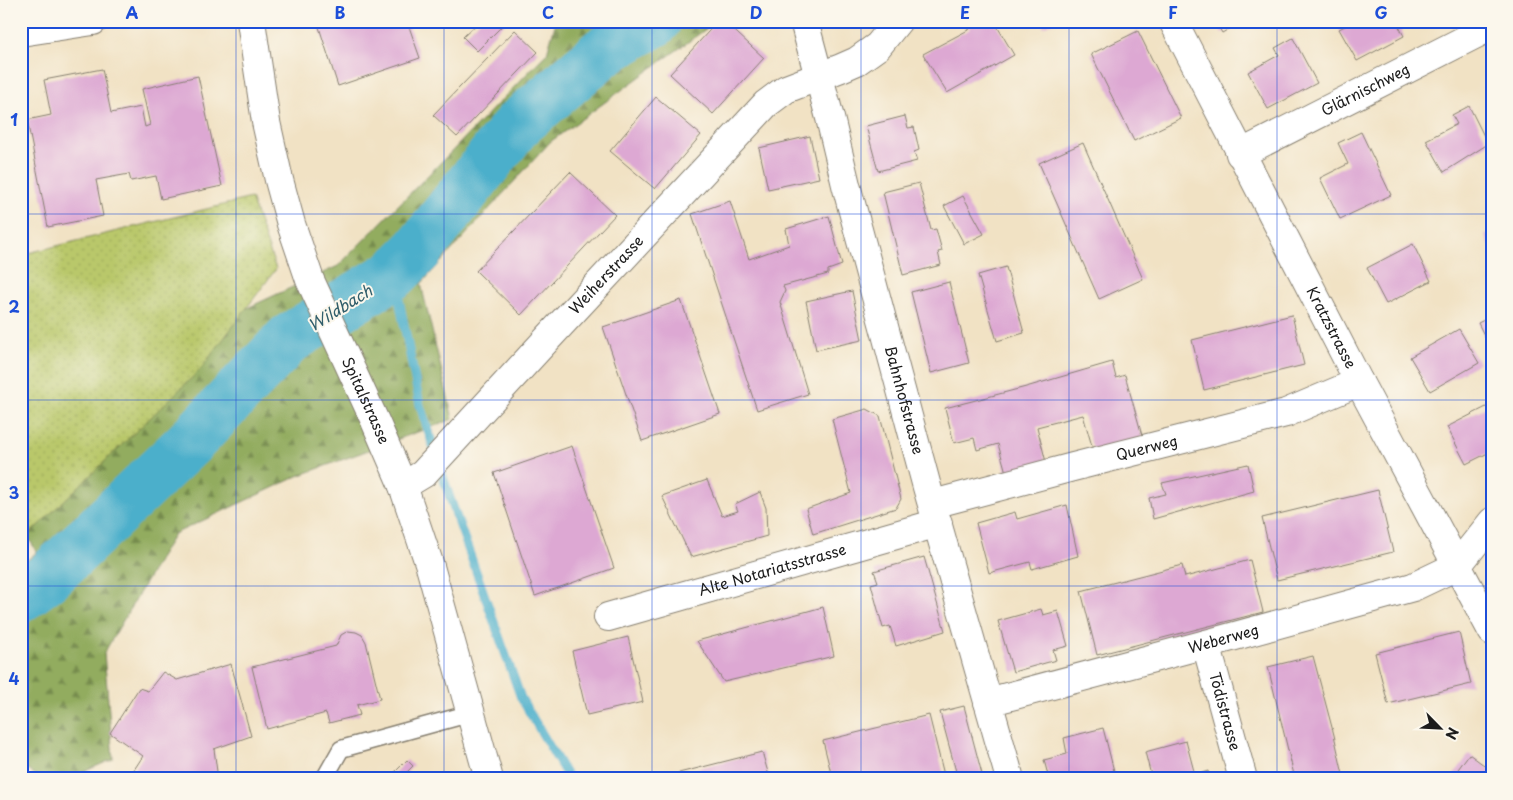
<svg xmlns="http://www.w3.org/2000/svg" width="1513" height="800" font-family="'Playpen Sans',sans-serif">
  <defs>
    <pattern id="forest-firs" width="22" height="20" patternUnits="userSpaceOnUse" patternTransform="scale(1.25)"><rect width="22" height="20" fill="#92ac5f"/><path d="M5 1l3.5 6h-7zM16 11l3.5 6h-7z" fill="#768b4e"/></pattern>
    <pattern id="garden-dots" width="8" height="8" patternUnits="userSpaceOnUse" patternTransform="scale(1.25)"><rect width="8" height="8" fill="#b9c86b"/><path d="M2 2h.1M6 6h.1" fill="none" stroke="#9eab5c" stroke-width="1.8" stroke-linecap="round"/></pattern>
  </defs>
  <rect width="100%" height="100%" fill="#fbf7ec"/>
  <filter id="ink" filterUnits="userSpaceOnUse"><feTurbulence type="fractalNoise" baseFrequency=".02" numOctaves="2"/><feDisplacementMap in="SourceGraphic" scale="10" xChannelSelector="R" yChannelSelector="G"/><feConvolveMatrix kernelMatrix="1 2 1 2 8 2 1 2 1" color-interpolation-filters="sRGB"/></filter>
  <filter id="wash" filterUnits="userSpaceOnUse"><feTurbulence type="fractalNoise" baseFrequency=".0096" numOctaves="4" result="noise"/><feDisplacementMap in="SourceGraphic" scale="20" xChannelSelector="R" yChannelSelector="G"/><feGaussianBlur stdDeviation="1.12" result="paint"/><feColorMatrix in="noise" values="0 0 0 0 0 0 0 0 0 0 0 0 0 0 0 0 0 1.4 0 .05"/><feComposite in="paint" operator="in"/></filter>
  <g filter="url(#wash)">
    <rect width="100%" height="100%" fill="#f1e2c4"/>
    <!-- forest -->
    <path fill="url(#forest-firs)" stroke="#57643e" d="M556 21H717L550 142 421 284 453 419 298 476 174 534 104 653 113 759 67 779H42L21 766V565L37 552 23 529 230 316 338 266 454 149 547 53Z"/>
    <!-- garden -->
    <path fill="url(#garden-dots)" stroke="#6a7244" d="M251 198 276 269 200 370 21 542V239L24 254Z"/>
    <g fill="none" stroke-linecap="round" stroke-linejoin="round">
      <!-- stream -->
      <path stroke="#4bafcb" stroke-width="9" d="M394 274 420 405 450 498 521 698 569 779"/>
      <!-- river -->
      <path stroke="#4bafcb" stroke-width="51" d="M21 597 48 577 188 444 289 339 394 274 418 250 517 125 604 51 656 21"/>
    </g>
    <g id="blocks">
      <!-- building -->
      <path fill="#dda8d3" d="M317 21H407L420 58 338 86Z
        M480 21H507L477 51 463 37Z
        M718 21H724L764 58 713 114 670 74Z
        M965 21H994L1014 55 947 93 923 54 970 29Z
        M1041 21H1055L1044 27Z
        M1215 21H1243L1222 33Z
        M1355 21H1396L1404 36 1357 61 1339 29Z
        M515 30 538 52 457 137 433 115Z
        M1138 31 1181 118 1134 141 1091 54Z
        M1293 38 1317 83 1268 109 1248 72 1279 55 1275 48Z
        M102 69 111 113 141 107 145 127 150 125 142 89 198 76 222 186 161 199 156 176 131 181 129 174 96 180 103 216 48 227 27 120 51 115 44 80Z
        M656 97 701 135 655 189 610 151Z
        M1469 106 1488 144 1444 172 1426 140 1457 124 1452 115Z
        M905 116 908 128 914 127 919 150 914 152 917 161 878 171 866 126Z
        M1361 132 1391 195 1340 219 1320 178 1348 164 1338 143Z
        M810 136 819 178 768 189 759 148Z
        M1083 143 1143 279 1099 299 1039 163Z
        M570 172 615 215 521 315 476 271Z
        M919 183 931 230 936 229 942 251 938 252 941 265 903 275 883 192Z
        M963 196 984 234 964 244 944 206Z
        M730 201 749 259 789 245 786 229 829 216 842 265 828 270V274L783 286 785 291 780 302 808 394 757 410 692 214Z
        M1492 232V250L1485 235Z
        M1413 244 1431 281 1386 304 1367 268Z
        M1006 267 1024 333 997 341 978 275Z
        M949 282 969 363 931 373 911 292Z
        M852 291 862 340 816 350 806 301Z
        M681 300 720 414 642 441 603 327Z
        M1292 315 1304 365 1204 390 1192 340Z
        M1492 316V351L1478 323Z
        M1459 329 1479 363 1430 391 1410 357Z
        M1112 362 1116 378 1125 375 1143 439 1094 453 1083 415 1037 427 1047 466 1007 476 998 444 977 450 974 438 954 443 945 408 1026 387Z
        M1492 404V451L1466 464 1447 427Z
        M867 409 880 416 901 499 896 508 813 534 806 509 851 493 832 419Z
        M572 446 614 568 535 596 494 473Z
        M1248 464 1254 491 1153 519 1149 498 1166 494 1162 483Z
        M707 480 722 516 738 511 735 504 760 492 766 508 767 536 691 557 662 496Z
        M1378 490 1393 552 1277 580 1262 518Z
        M1067 505 1078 556 1032 569 1030 562 989 573 976 523 1015 512 1017 519Z
        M924 557 945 631 896 646 890 626 883 628 871 584 878 582 874 571Z
        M1250 560 1263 612 1097 655 1081 591 1182 565 1185 577Z
        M823 607 834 656 724 682 697 641Z
        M1041 609 1043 615 1058 611 1068 646 1053 650 1056 660 1013 672 998 621Z
        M348 631 356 632 362 635 366 642 380 699 357 705 360 715 329 723 326 713 267 729 252 667 336 646 341 635Z
        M1459 632 1471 684 1388 704 1375 653Z
        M628 637 643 702 587 715 572 651Z
        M1313 656 1334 735 1344 779H1295L1268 667Z
        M231 664 251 736 214 749 218 779H128L143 756 110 733 139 688 148 691 163 672 177 680Z
        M964 706 983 778 979 779H958L940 712Z
        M929 715 945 779H817L816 777 831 773 823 741Z
        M1103 728 1116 779H1049L1044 760 1067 754 1064 738Z
        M1186 741 1195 775 1208 771 1210 779H1152L1145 752Z
        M762 752 770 779H659V778Z
        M1469 754 1492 771V779H1451Z
        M407 760 413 766 400 779H388Z"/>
    </g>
  </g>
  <g filter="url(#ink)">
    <use href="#blocks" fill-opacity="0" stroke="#867f70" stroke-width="1"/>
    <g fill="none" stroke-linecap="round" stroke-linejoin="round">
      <defs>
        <path id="service" d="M324 779 341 749 472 713"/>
        <g id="minor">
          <path id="s1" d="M1173 21 1359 382 1492 631"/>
          <path d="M21 32 93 21"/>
          <path id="s2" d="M1240 154 1492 26"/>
          <path id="s3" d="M403 486 423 474 550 336 766 104 786 89 841 68 857 61 878 46 898 21"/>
          <path id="s4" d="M933 504 1073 467 1286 413 1359 382"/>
          <path id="s5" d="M608 617 938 523"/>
          <path id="s6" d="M1206 644 1243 779"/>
          <path id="s7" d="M988 702 1206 644 1413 587 1457 566 1492 522"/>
        </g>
        <g id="tertiary">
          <path id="s8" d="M251 21 266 122 279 180 291 224 310 280 375 421 403 486 429 563 489 779"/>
        </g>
        <g id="secondary">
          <path id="s9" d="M804 21 830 118 846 185 927 487 1010 779"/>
        </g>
      </defs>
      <!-- service casing -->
      <use href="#service" stroke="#867f70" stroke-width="19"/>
      <!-- minor casing -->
      <use href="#minor" stroke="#867f70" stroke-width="30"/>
      <!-- tertiary casing -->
      <use href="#tertiary" stroke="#867f70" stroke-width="30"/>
      <!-- secondary casing -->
      <use href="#secondary" stroke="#867f70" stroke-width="30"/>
      <!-- service -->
      <use href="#service" stroke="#fff" stroke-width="16"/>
      <!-- minor -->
      <use href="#minor" stroke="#fff" stroke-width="28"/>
      <!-- tertiary -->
      <use href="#tertiary" stroke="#fff" stroke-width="28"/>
      <!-- secondary -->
      <use href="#secondary" stroke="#fff" stroke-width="28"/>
    </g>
  </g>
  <!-- grid -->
  <path fill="none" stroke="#1d4ed8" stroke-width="1" stroke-opacity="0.55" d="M236 21V779M444 21V779M652 21V779M861 21V779M1069 21V779M1277 21V779M21 214H1492M21 400H1492M21 586H1492"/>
  <g text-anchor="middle" stroke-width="4" stroke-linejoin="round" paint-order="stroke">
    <!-- street labels -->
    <g font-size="15" fill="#1c1c1c" stroke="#fbf7ec">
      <text dy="5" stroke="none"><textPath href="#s2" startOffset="141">Glärnischweg</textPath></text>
      <text dy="5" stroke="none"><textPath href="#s3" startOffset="294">Weiherstrasse</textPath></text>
      <text dy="5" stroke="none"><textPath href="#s1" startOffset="345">Kratzstrasse</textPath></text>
      <text dy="5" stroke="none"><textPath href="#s8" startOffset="399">Spitalstrasse</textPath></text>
      <text dy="5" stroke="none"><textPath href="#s9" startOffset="392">Bahnhofstrasse</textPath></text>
      <text dy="5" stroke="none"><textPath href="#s4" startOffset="221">Querweg</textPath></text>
      <text dy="5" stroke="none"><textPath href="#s5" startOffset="171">Alte Notariatsstrasse</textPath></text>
      <text dy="5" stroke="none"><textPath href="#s7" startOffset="244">Weberweg</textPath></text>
      <text dy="5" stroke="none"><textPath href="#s6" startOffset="70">Tödistrasse</textPath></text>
    </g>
    <!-- water labels -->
    <g font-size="16" font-style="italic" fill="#315e6b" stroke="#fbf7ec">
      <text transform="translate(340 308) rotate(-32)" y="6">Wildbach</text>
    </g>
  </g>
  <!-- margin -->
  <rect width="1513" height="800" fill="none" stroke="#fbf7ec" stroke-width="55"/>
  <!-- north arrow -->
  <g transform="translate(1440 728) rotate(114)" stroke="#fbf7ec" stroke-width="4" paint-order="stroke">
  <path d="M0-4L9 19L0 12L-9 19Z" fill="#1c1c1c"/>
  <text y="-8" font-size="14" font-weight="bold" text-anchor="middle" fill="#1c1c1c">N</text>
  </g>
  <rect x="28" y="28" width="1458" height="744" fill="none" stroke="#1d4ed8" stroke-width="2"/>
  <g font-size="16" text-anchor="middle" font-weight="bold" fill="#1d4ed8">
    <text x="132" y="19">A</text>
    <text x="340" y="19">B</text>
    <text x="548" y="19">C</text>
    <text x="756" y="19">D</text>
    <text x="965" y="19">E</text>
    <text x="1173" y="19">F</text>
    <text x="1381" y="19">G</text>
    <text x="14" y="126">1</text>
    <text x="14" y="313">2</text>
    <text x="14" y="499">3</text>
    <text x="14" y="685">4</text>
  </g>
</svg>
